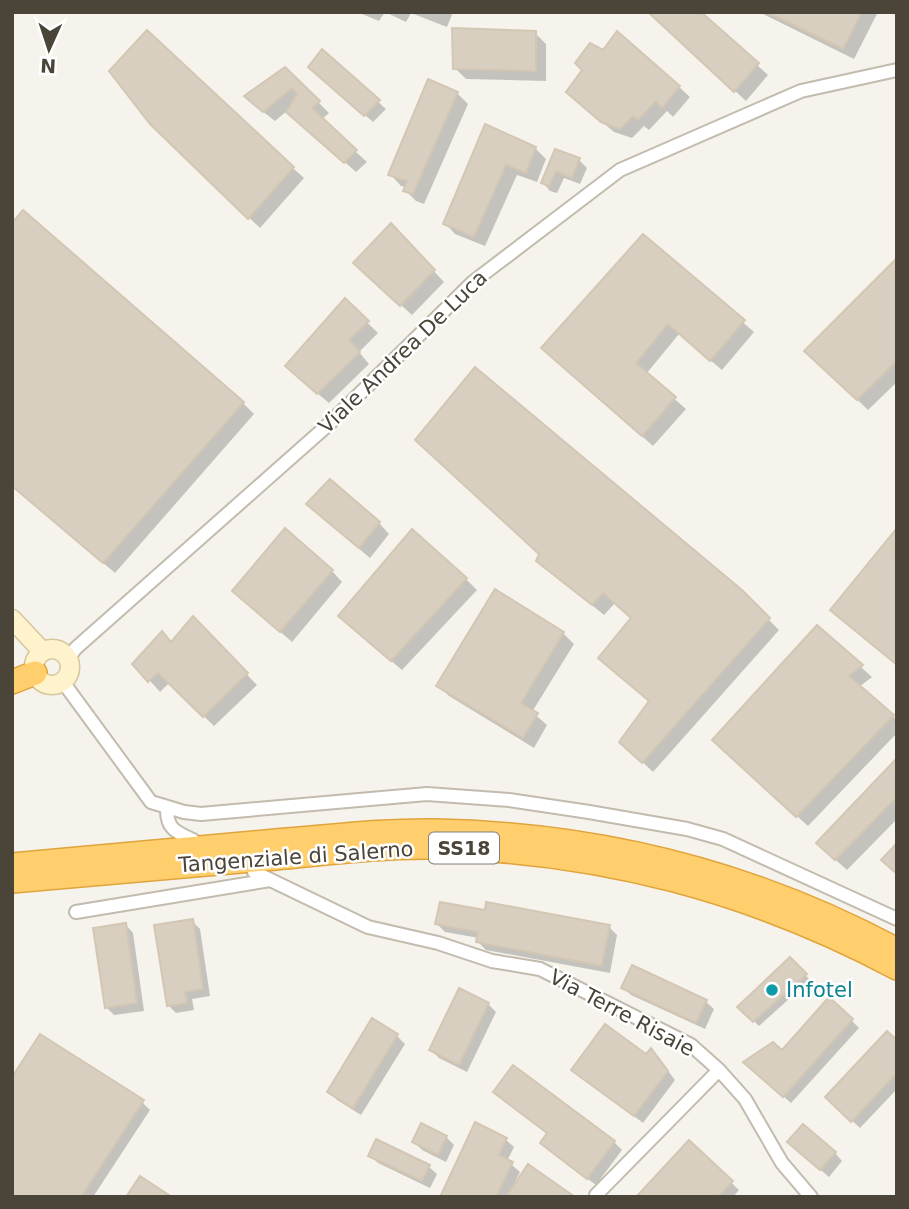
<svg xmlns="http://www.w3.org/2000/svg" width="909" height="1209" font-family="'DejaVu Sans',sans-serif">
  <rect width="100%" height="100%" fill="#f6f3ec"/>
  <!-- shadow -->
  <path fill="#0003" d="M357 12H385L379 21Z
    M385 12H453L447 27 411 13 406 22Z
    M649 12 757 65 768 75 746 101Z
    M759 12H878L854 59Z
    M535 33 546 44V81L466 79 455 68Z
    M285 69 329 113 321 120 367 162 356 172 287 111 275 121 257 107Z
    M319 75 378 102 386 109 373 122Z
    M679 87 690 97 673 117 667 111 649 130 644 126 632 138 614 132 579 102Z
    M457 93 468 104 424 204 416 201 405 190 406 187 401 186 391 175Z
    M151 123 293 168 304 178 260 228Z
    M486 127 535 148 546 159 537 182 517 175 485 246 455 234 445 223Z
    M556 151 579 160 587 168 580 184 564 178 557 193 550 191 543 183Z
    M401 236 444 282 412 315 366 273Z
    M643 236 754 332 722 370 679 334 646 374 686 409 653 446 554 358Z
    M897 260V382L868 410 817 361Z
    M345 301 378 333 359 352 369 364 329 403 298 377Z
    M243 403 254 414 115 573 12 485Z
    M319 515 379 523 389 534 370 558Z
    M538 561 741 592 779 630 653 772 632 752 650 702 600 658 633 618 615 603 604 615Z
    M332 571 342 582 292 642 245 601Z
    M466 579 477 590 402 670 351 627Z
    M193 619 257 685 214 726 169 683 160 692 135 664 172 643Z
    M817 627 872 677 859 687 897 720V733L808 826 725 751Z
    M563 633 574 644 532 712 547 725 534 748 449 696 438 685Z
    M897 761V819L847 870 829 854Z
    M486 912 609 927 617 935 610 973 486 950 478 942 479 938 445 932 437 924Z
    M192 921 200 929 210 996 192 999 194 1010 176 1013 168 1005Z
    M126 925 133 933 144 1011 114 1015 106 1007Z
    M790 959 810 980 759 1026 740 1007Z
    M623 987 706 1002 714 1009 705 1029 631 995Z
    M488 1004 496 1012 467 1072 439 1058 431 1050Z
    M851 1020 859 1028 791 1103 754 1070 782 1052Z
    M373 1021 397 1036 405 1044 361 1115 337 1100 329 1092Z
    M897 1042V1089L860 1128 827 1097Z
    M646 1057 658 1058 675 1080 643 1123 573 1070Z
    M495 1092 614 1142 622 1150 596 1185 550 1151 542 1143 549 1134Z
    M142 1102 150 1110 93 1197H12Z
    M476 1125 506 1140 514 1147 507 1161 520 1172 513 1186 572 1197H442Z
    M446 1137 454 1145 446 1162 422 1150 414 1142Z
    M689 1143 739 1190 733 1197H638Z
    M797 1150 835 1153 842 1161 829 1177Z
    M370 1155 429 1167 437 1174 430 1188 378 1163Z"/>
  <!-- building -->
  <path fill="#d8cfc1" stroke="#d3c7b4" stroke-width="2" d="M648 12H701L759 63 734 92Z
    M767 12H862L843 49Z
    M452 28 536 31V71L453 69Z
    M147 30 294 167 248 219 150 124 109 71Z
    M617 31 680 86 662 108 656 101 638 120 633 116 620 129 601 122 566 92 582 70 575 63 590 43 603 50Z
    M322 49 380 100 364 116 308 67Z
    M285 67 320 101 312 108 357 150 344 163 286 112 297 94 292 88 263 112 244 96Z
    M428 79 458 92 413 194 403 191 407 181 388 175Z
    M485 124 536 147 526 173 506 165 474 237 443 224Z
    M555 149 580 158 572 178 556 171 549 186 541 183Z
    M23 210 244 402 103 563 12 486V223Z
    M391 223 435 270 400 306 353 263Z
    M643 234 745 320 710 361 668 324 636 363 676 397 642 436 541 348Z
    M897 258V361L857 400 804 351Z
    M345 298 369 321 349 340 360 352 317 394 285 366Z
    M475 367 742 590 770 618 642 763 619 742 649 701 598 658 631 618 603 593 592 605 536 561 539 554 415 440Z
    M330 479 380 522 359 548 306 504Z
    M285 528 333 570 280 632 232 591Z
    M897 528V665L830 610Z
    M412 529 467 578 391 661 338 616Z
    M495 589 564 632 521 703 538 713 523 738 436 686Z
    M193 616 248 673 203 717 158 673 148 682 132 664 162 631 171 642Z
    M817 625 863 665 849 676 894 715 796 817 712 740Z
    M897 758V797L835 860 816 843Z
    M897 843V874L881 860Z
    M440 902 485 910 486 902 610 925 602 966 476 942 478 932 435 924Z
    M193 919 203 989 185 992 187 1003 167 1006 154 925Z
    M126 923 137 1003 105 1008 93 928Z
    M790 957 807 974 753 1022 737 1007Z
    M632 965 707 1000 696 1023 621 988Z
    M459 988 489 1003 459 1065 429 1050Z
    M829 997 853 1019 783 1097 743 1062 773 1042 782 1050Z
    M372 1018 398 1034 353 1108 327 1092Z
    M605 1024 646 1054 651 1048 668 1071 634 1116 571 1070Z
    M887 1031 897 1040V1073L851 1122 825 1097Z
    M40 1034 144 1100 81 1197H12V1077Z
    M513 1065 615 1141 587 1179 540 1143 547 1133 493 1092Z
    M475 1122 507 1138 499 1155 513 1162 496 1197H440Z
    M421 1123 447 1136 438 1155 412 1142Z
    M803 1124 836 1152 820 1170 787 1142Z
    M376 1139 430 1165 422 1181 368 1156Z
    M689 1140 733 1181 718 1197H636Z
    M528 1164 575 1197H506Z
    M140 1176 172 1197H126Z"/>
  <g fill="none" stroke-linecap="round" stroke-linejoin="round">
    <defs>
      <path id="street" d="M68 658 76 648 329 424 473 282 620 170 801 91 897 70
        M63 682 151 802 184 812 201 814 427 794 509 800 589 812 687 829 723 839 897 919
        M167 807C166 828 175 832 193 840
        M254 872 368 927 438 943 492 961 540 969 691 1045 719 1070 745 1099 782 1163 811 1197
        M76 912 270 880
        M596 1195 719 1070"/>
      <path id="secondary" d="M12 619 43 652
        M34 667a18 18 0 1 1 36 0a18 18 0 1 1-36 0Z"/>
      <path id="highway" d="M12 682 35 673
        M12 865C100 857 188 849 276 841 329 837 382 830 435 831 597 834 754 873 897 950
        M12 881C100 873 188 865 276 858 329 853 382 846 435 847 601 851 750 890 897 968"/>
    </defs>
    <!-- street casing -->
    <use href="#street" stroke="#c2bbae" stroke-width="16"/>
    <!-- secondary casing -->
    <use href="#secondary" stroke="#d6c79b" stroke-width="21"/>
    <!-- highway casing -->
    <use href="#highway" stroke="#e0a43c" stroke-width="26"/>
    <!-- street -->
    <use href="#street" stroke="#fff" stroke-width="12"/>
    <!-- secondary -->
    <use href="#secondary" stroke="#fff3cd" stroke-width="18"/>
    <!-- highway -->
    <use href="#highway" stroke="#ffcf6e" stroke-width="23"/>
  </g>
  <!-- markers -->
  <circle fill="#0f9aa8" stroke="#fff" stroke-width="2.5" cx="772" cy="990" r="7"/>
  <g text-anchor="middle" stroke-width="5" stroke-linejoin="round" paint-order="stroke">
    <!-- shield labels -->
    <rect fill="#fff" stroke="#817c74" stroke-width="2" x="429" y="832.5" width="70" height="31" rx="5"/>
    <g font-size="19" font-weight="bold" fill="#4b4439">
      <text x="464" y="855">SS18</text>
    </g>
    <!-- street labels -->
    <g font-size="21" fill="#4b4439" stroke="#fff">
      <text transform="translate(403 352) rotate(-44)" y="7">Viale Andrea De Luca</text>
      <text transform="translate(296 857) rotate(-4)" y="7">Tangenziale di Salerno</text>
      <text transform="translate(622 1013) rotate(28)" y="7">Via Terre Risaie</text>
    </g>
    <!-- culture labels -->
    <g font-size="21" fill="#0d838f" stroke="#fff" text-anchor="start">
      <text x="786" y="997">Infotel</text>
    </g>
  </g>
  <!-- border -->
  <rect width="909" height="1209" fill="none" stroke="#4b4439" stroke-width="28"/>
  <!-- north arrow -->
  <g transform="translate(49 49) rotate(183)" stroke="#ffffff" stroke-width="5" paint-order="stroke">
  <path d="M0-5L12 26L0 18L-12 26Z" fill="#4b4439"/>
  <text y="-10" font-size="19" font-weight="bold" text-anchor="middle" fill="#4b4439">N</text>
  </g>
</svg>
